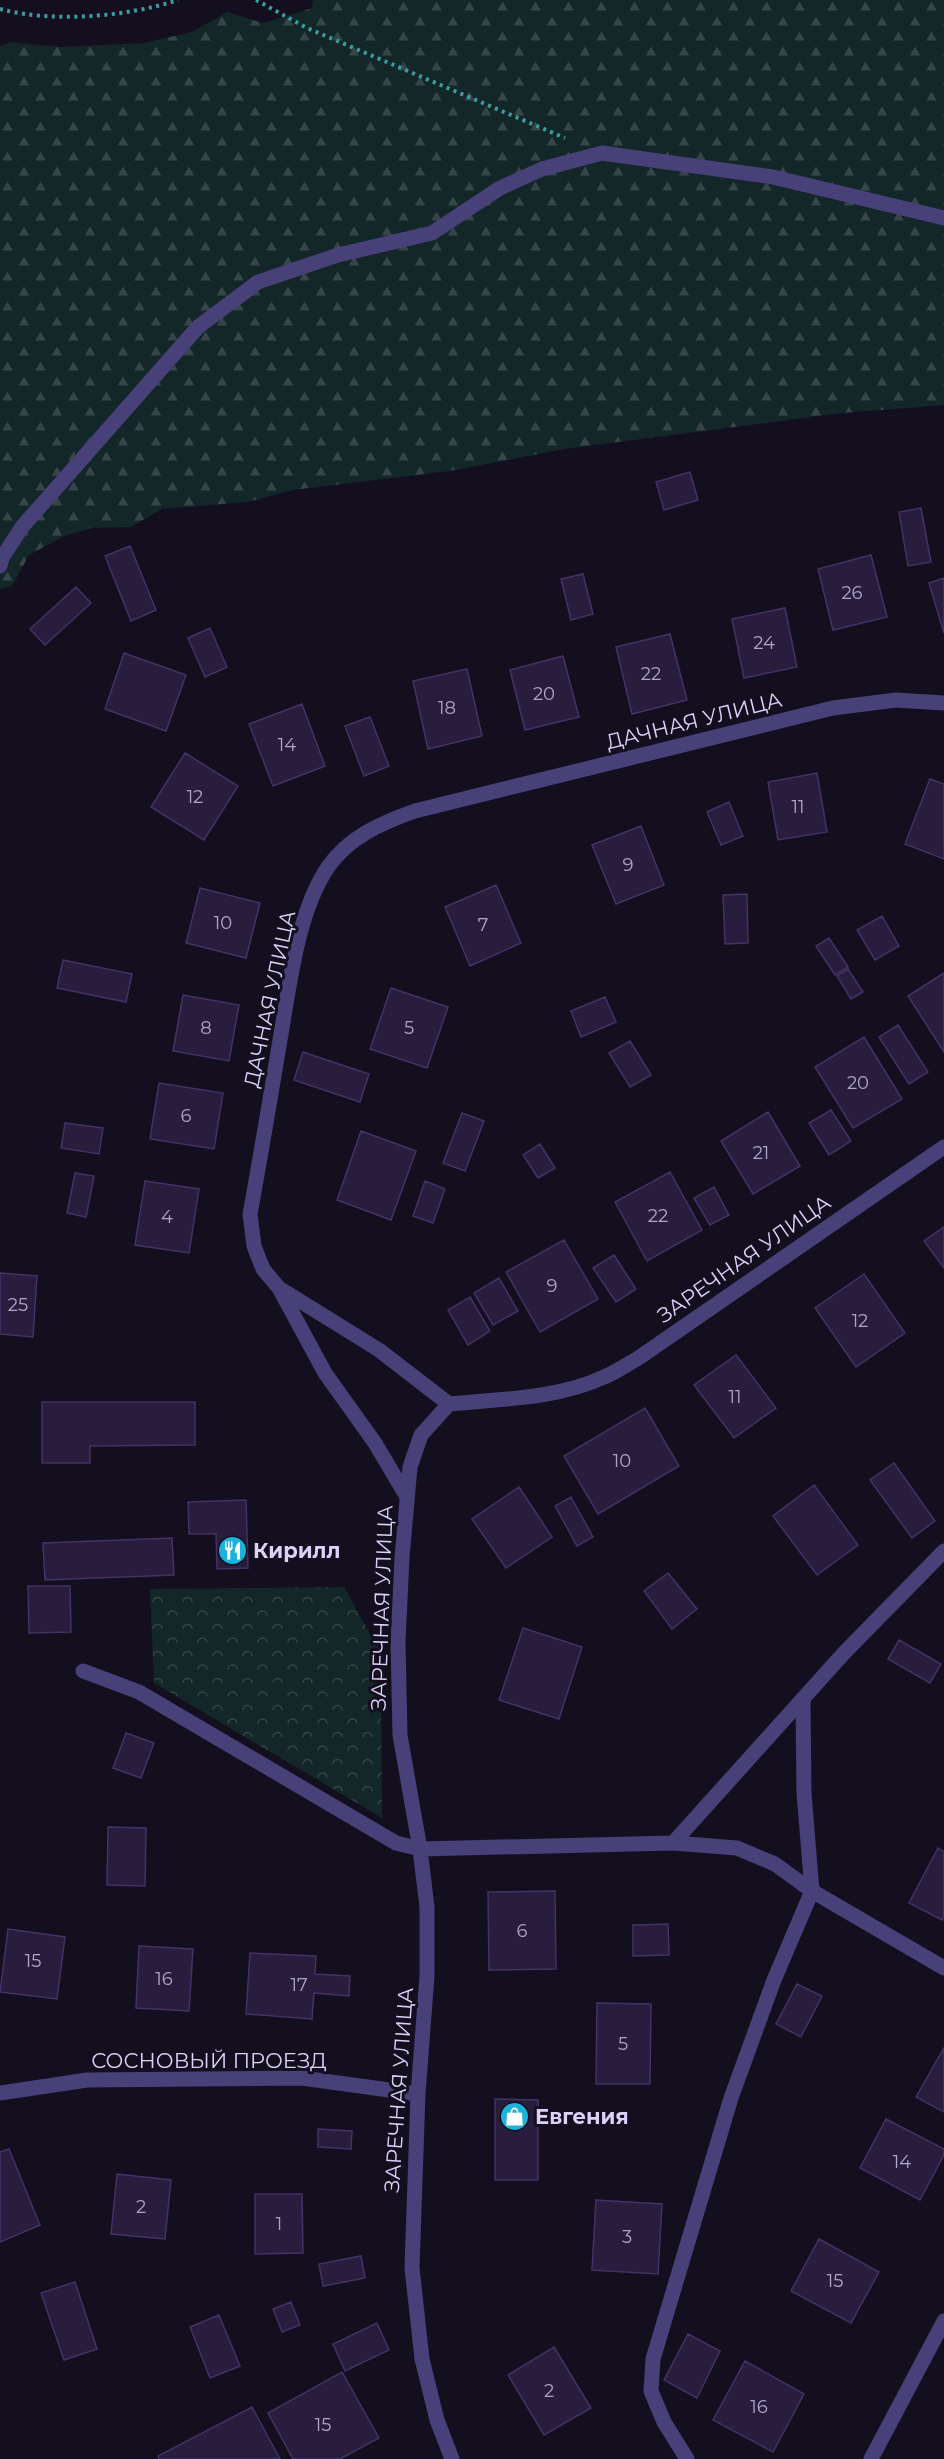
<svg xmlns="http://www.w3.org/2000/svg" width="944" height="2459" font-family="Montserrat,sans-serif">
  <defs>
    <pattern id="forest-firs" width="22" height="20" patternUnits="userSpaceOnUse" patternTransform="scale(1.5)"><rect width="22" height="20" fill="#132628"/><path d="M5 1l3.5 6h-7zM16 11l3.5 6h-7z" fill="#354548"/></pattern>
    <pattern id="park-crowns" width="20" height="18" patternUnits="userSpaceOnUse" patternTransform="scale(1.5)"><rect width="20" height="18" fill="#132628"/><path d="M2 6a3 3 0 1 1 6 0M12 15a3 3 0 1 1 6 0" fill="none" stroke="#354548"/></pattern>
  </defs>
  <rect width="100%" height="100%" fill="#130f1e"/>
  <!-- forest -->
  <path fill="url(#forest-firs)" d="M313 0H944V405L842 413 565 449 450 471 293 490 247 502 162 509 131 527 92 528 64 536 29 555 12 586 0 589V46L12 42 61 47 143 43 192 32 227 12 263 23 312 8Z"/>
  <!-- park -->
  <path fill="url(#park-crowns)" d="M344 1587 381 1654 382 1818 154 1683 150 1589Z"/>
  <!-- building -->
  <path fill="#281d3d" stroke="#433266" stroke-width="1.5" d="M690 472 698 500 664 510 656 482Z
    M921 508 931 562 908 566 899 512Z
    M130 546 156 610 131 621 105 556Z
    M871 555 887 617 833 630 818 569Z
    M583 574 593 614 571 620 561 579Z
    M944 578V633L929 583Z
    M76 587 91 603 45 645 30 629Z
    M785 608 797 667 744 678 732 619Z
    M210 628 227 667 205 677 188 638Z
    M670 634 687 700 632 714 616 647Z
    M124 653 186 675 166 731 105 709Z
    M563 656 579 717 525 730 510 670Z
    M467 669 482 736 428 749 413 681Z
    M302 704 325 766 273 786 249 724Z
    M370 717 389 766 364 776 345 726Z
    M185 753 238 786 204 840 151 807Z
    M817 773 827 832 778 840 768 782Z
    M930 779 944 784V859L905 844Z
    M729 802 743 836 721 845 707 812Z
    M641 826 664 885 616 904 592 845Z
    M496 885 521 943 470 966 445 907Z
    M200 888 260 903 246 958 186 943Z
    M747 894 748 943 725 944 723 895Z
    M882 916 899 946 875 960 857 930Z
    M829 938 848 967 835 975 816 946Z
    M63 960 132 974 126 1002 57 988Z
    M848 969 863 992 851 999 837 976Z
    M944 973V1052L908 996Z
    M391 988 448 1007 427 1068 370 1049Z
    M183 995 239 1005 229 1061 173 1051Z
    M605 997 616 1022 581 1037 571 1011Z
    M898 1025 928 1072 909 1084 879 1037Z
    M864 1037 902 1099 853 1128 815 1067Z
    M630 1041 651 1075 630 1087 609 1053Z
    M303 1052 369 1074 360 1102 294 1080Z
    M159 1083 223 1093 214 1149 150 1139Z
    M831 1110 851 1141 829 1155 809 1123Z
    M768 1112 800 1166 753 1194 721 1141Z
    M462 1113 484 1121 465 1171 443 1163Z
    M65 1123 103 1128 99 1154 61 1148Z
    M361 1131 416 1151 391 1220 337 1200Z
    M540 1144 555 1168 538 1178 523 1155Z
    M670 1172 702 1230 647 1261 615 1202Z
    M75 1173 94 1176 86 1217 67 1213Z
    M145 1181 199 1189 189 1253 135 1245Z
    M425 1181 445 1189 433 1223 413 1216Z
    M714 1187 729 1215 710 1225 694 1198Z
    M944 1227V1268L924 1241Z
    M564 1240 598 1299 540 1332 506 1272Z
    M614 1255 636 1289 616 1302 593 1268Z
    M0 1273 37 1276 33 1337 0 1334Z
    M864 1274 905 1333 856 1367 815 1308Z
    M499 1278 518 1311 493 1325 474 1293Z
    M470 1297 490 1331 468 1345 448 1310Z
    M736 1355 776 1408 734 1438 694 1385Z
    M42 1402H195V1445L90 1446V1463H42Z
    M645 1408 679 1466 598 1514 564 1456Z
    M894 1463 935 1521 912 1538 870 1480Z
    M814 1485 858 1545 817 1575 773 1516Z
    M519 1487 552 1537 506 1568 472 1519Z
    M571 1497 593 1537 577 1546 555 1506Z
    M246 1500 248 1568 217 1569 216 1534H189L188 1502Z
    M172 1538 174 1575 45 1580 43 1543Z
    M668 1573 697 1609 672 1629 644 1591Z
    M28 1586H70L71 1632 29 1633Z
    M523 1628 582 1647 559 1719 499 1700Z
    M899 1640 941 1664 930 1683 888 1659Z
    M126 1733 154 1743 141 1778 113 1768Z
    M108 1827 146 1828 145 1886 107 1885Z
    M938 1848 944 1852V1917L942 1920 909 1903Z
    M555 1891 556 1969 489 1970 488 1892Z
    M668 1924 669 1955 633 1956V1925Z
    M8 1929 65 1937 57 1999 0 1992Z
    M139 1946 193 1949 189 2011 136 2008Z
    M250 1953 316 1956 315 1974 350 1976 349 1996 314 1993 312 2019 246 2014Z
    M797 1984 822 1996 801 2037 776 2024Z
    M597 2003 651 2004 650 2084H596Z
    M944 2048V2112L916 2097Z
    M495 2099 538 2100V2180H495Z
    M886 2119 944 2149V2155L920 2200 860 2168Z
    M318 2129 352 2131 351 2149 318 2147Z
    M9 2149 40 2225 0 2242V2152Z
    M117 2174 171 2180 165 2239 111 2234Z
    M255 2194H302L303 2253 255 2254Z
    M596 2200 662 2204 658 2274 592 2270Z
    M819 2239 879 2272 851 2323 791 2291Z
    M361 2256 365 2278 323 2286 319 2264Z
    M75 2282 97 2349 64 2360 41 2293Z
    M291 2302 300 2325 282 2332 273 2309Z
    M219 2315 240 2366 210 2378 190 2327Z
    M377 2323 389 2350 345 2371 333 2344Z
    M688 2334 720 2351 697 2398 664 2380Z
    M554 2347 591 2408 544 2435 508 2375Z
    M745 2361 804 2394 773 2452 713 2420Z
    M342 2372 379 2438 340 2459H293L268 2413Z
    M252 2407 280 2459H159L158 2456Z"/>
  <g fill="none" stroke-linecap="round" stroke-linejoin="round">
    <!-- path -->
    <path stroke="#3c9da3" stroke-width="4" stroke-dasharray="3 4.5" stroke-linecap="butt" d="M256 0 307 28 565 138
      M0 9C53 23 126 17 178 0"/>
    <!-- service -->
    <path stroke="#484078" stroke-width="15" d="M0 566 2 558 22 527 198 327 258 282 338 255 432 233 500 188 542 169 602 153 773 177 944 218
      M279 1288 325 1373 375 1443 407 1497
      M83 1671 139 1692 396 1843 420 1849
      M687 2459 664 2422 651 2391 653 2359 731 2098 774 1980 812 1891 804 1793 803 1701"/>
    <!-- minor -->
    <path stroke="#484078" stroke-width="15" d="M449 1404 379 1350 279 1288 263 1269 254 1246 250 1214C261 1154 271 1094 281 1034 290 982 298 911 328 867 349 837 381 823 415 811L833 708 896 700 944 703
      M673 1843 844 1653 944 1551
      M420 1849 673 1843 737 1848 775 1864 812 1891 944 1968
      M0 2093 87 2080 302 2078 418 2094
      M452 2459 437 2420 422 2359 412 2268 418 2094 427 1976V1907L420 1849 400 1735 398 1642 402 1558 410 1467 421 1435 449 1404C500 1399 557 1399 604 1377 616 1372 626 1365 637 1359L944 1147
      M871 2459 944 2321"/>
  </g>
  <!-- icons -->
  <defs>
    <symbol id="restaurant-disc" viewBox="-11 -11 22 22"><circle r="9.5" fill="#1bb2dc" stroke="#130f1e"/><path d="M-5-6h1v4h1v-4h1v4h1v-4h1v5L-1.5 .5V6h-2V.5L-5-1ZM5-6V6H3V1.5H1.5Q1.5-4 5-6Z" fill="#fff"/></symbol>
    <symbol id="shop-disc" viewBox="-11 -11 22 22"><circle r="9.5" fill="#1bb2dc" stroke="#130f1e"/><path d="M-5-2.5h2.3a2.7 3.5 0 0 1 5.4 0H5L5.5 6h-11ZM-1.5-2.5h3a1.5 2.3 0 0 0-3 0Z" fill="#fff"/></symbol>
  </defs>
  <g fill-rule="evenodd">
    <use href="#restaurant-disc" x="216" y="1534" width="33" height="33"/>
    <use href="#shop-disc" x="498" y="2100" width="33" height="33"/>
  </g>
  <g text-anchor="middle" stroke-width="6" stroke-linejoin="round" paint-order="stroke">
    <!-- number labels -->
    <g font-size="18" fill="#aea5ca">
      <text x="852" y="599">26</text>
      <text x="764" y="649">24</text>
      <text x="651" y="680">22</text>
      <text x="544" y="700">20</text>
      <text x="447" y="714">18</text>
      <text x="287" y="751">14</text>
      <text x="195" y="803">12</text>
      <text x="798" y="813">11</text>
      <text x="628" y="871">9</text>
      <text x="223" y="929">10</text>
      <text x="483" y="931">7</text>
      <text x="206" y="1034">8</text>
      <text x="409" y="1034">5</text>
      <text x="858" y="1089">20</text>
      <text x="186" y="1122">6</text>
      <text x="761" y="1159">21</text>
      <text x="658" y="1222">22</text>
      <text x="167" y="1223">4</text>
      <text x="552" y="1292">9</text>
      <text x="18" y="1311">25</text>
      <text x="860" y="1327">12</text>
      <text x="735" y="1403">11</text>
      <text x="622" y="1467">10</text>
      <text x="522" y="1937">6</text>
      <text x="33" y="1967">15</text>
      <text x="164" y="1985">16</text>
      <text x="299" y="1991">17</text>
      <text x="623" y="2050">5</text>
      <text x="902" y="2168">14</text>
      <text x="141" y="2213">2</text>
      <text x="279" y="2230">1</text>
      <text x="627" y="2243">3</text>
      <text x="835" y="2287">15</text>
      <text x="549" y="2397">2</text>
      <text x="759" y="2413">16</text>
      <text x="323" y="2431">15</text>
    </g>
    <!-- street labels -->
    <g font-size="21" fill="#dbd2f9" stroke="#130f1e">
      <text transform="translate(694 721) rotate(-14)" y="7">ДАЧНАЯ УЛИЦА</text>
      <text transform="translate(270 999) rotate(-78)" y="7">ДАЧНАЯ УЛИЦА</text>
      <text transform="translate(744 1259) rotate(-35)" y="7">ЗАРЕЧНАЯ УЛИЦА</text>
      <text transform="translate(382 1608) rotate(-88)" y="7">ЗАРЕЧНАЯ УЛИЦА</text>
      <text x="209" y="2068">СОСНОВЫЙ ПРОЕЗД</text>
      <text transform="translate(399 2090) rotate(-86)" y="7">ЗАРЕЧНАЯ УЛИЦА</text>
    </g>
    <!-- poi labels -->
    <g font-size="21" font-weight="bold" fill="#dbd2f9" stroke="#130f1e" text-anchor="start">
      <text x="253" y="1558">Кирилл</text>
      <text x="535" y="2124">Евгения</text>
    </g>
  </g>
</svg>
